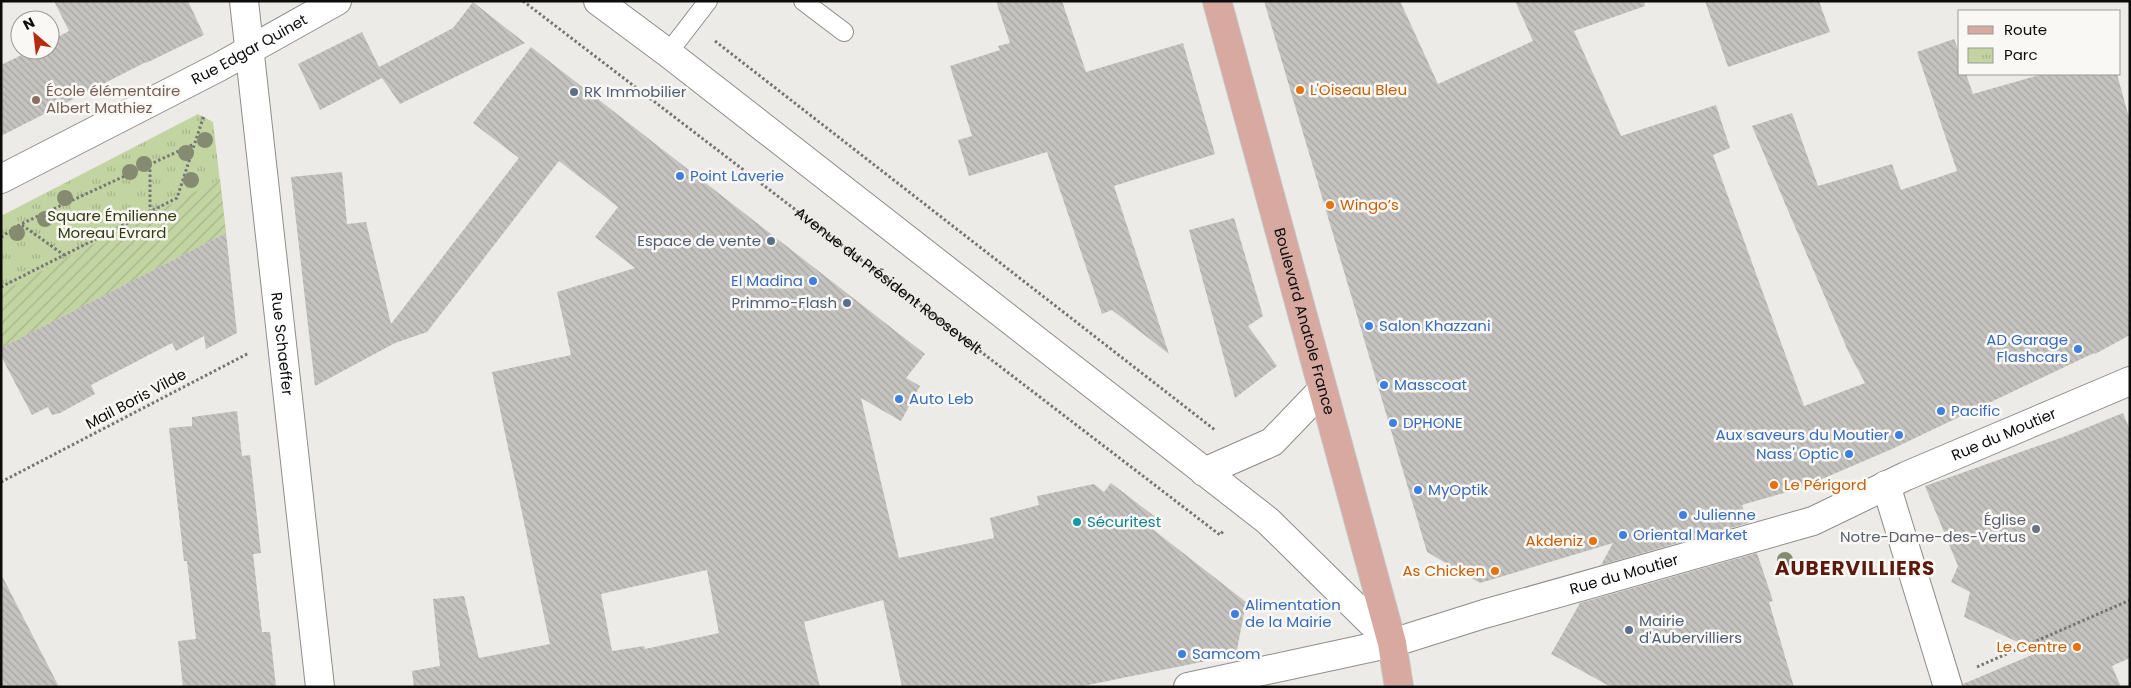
<svg xmlns="http://www.w3.org/2000/svg" width="2131" height="688" font-family="Poppins,sans-serif">
  <defs>
    <pattern id="park-tufts" width="24" height="20" patternUnits="userSpaceOnUse" patternTransform="scale(1.25)"><rect width="24" height="20" fill="#c3d4a3"/><path d="M3 7l-1-3M5 7V3M7 7l1-3M15 17l-1-3M17 17v-4M19 17l1-3" fill="none" stroke="#a6b58b"/></pattern>
    <pattern id="garden-furrows" width="10" height="10" patternUnits="userSpaceOnUse" patternTransform="scale(1.25)"><rect width="10" height="10" fill="#c3d4a3"/><path d="M-1 1l2-2M0 10L10 0M9 11l2-2" fill="none" stroke="#a6b58b"/></pattern>
    <pattern id="building-back-hatch" width="6" height="6" patternUnits="userSpaceOnUse" patternTransform="scale(1.25)"><rect width="6" height="6" fill="#c4c3c0"/><path d="M-1 5l2 2M0 0l6 6M5-1l2 2" fill="none" stroke="#a7a6a4"/></pattern>
  </defs>
  <rect width="100%" height="100%" fill="#ecebe8"/>
  <!-- park -->
  <path fill="url(#park-tufts)" d="M198 114 213 122 226 233 1 348V216Z"/>
  <!-- garden -->
  <path fill="url(#garden-furrows)" d="M220 179 226 233 1 348V292Z"/>
  <!-- building -->
  <path fill="url(#building-back-hatch)" fill-rule="evenodd" d="M54 1H188L204 35 146 63V62L1 136V65L32 50H50V41L69 31Z
    M996 1H1062L1086 72 1183 43 1215 154 1114 186 1169 354 1112 310 1102 314 1047 152 969 176 958 140 972 136 950 66 1000 50 998 46 1010 43Z
    M1264 1H1400L1438 84 1533 41 1515 1H1644L1645 6 1574 31 1621 136 1716 105 1730 148 1713 155 1804 406 1865 383 1848 351 1752 126 1792 113 1818 186 1892 164 1901 190 1957 171 1917 52 1954 39 1960 55V74H1966L1973 94 2043 74H2117L2130 121V335L2095 354 2094 353 1892 449 1801 488 1742 505 1748 523 1601 565 1613 543 1480 583 1427 552Z
    M1705 1H1819L1830 32 1728 67Z
    M473 2 525 43 400 104 382 78 320 110 298 64 362 32 379 67 453 28Z
    M531 47 925 354 906 378 920 386 901 421 861 398 899 558 994 538 990 518 1039 505 1037 496 1094 484 1104 492 1111 483 1158 519 1151 528 1246 602 1236 655 1078 687H902L883 600 804 622 820 687H414L412 671 440 666 433 599 464 596 479 658 550 644 492 372 571 355 557 292 635 268 595 237 618 207 559 161 427 332 395 343 315 386 291 177 342 172 347 224 366 222 391 324 519 158 473 123ZM707 570 719 633 645 649 644 646 612 651 601 594Z
    M1234 218 1263 316 1248 326 1277 366 1235 398 1189 230Z
    M226 233 237 333 206 349 204 336 176 351 172 343 91 385 95 394 60 413 52 415 48 407 32 415 1 356V348Z
    M237 411 242 456 250 455 261 553 253 554 262 632H270L276 687H183L178 641 196 639 187 561H184L169 428 192 426V417Z
    M2123 413 2130 430V658L2112 666 2121 687H1963V684L2039 652 1964 617 1970 592 1951 582 1958 566 1925 486 2066 436Z
    M1757 553 1773 601 1769 602 1794 687H1611L1551 654 1580 603Z
    M1 574 59 687H1Z"/>
  <g fill="none" stroke-linecap="round" stroke-linejoin="round">
    <defs>
      <path id="lane" d="M803 1 844 32
        M668 53 708 1"/>
      <g id="street">
        <path id="s2" d="M244 1 320 687"/>
        <path id="s3" d="M1 179 219 67 337 1"/>
        <path d="M1886 485 1948 687"/>
        <path id="s4" d="M1392 643 1484 614 1813 521 1906 476 2130 381"/>
      </g>
      <path id="secondary" d="M598 1 668 53 1268 521 1392 643
        M1204 472 1272 442 1322 390
        M1188 687 1392 643"/>
      <g id="primary">
        <path id="s5" d="M1217 1 1392 643 1399 687"/>
      </g>
    </defs>
    <!-- lane casing -->
    <use href="#lane" stroke="#8e8d89" stroke-width="20"/>
    <!-- street casing -->
    <use href="#street" stroke="#8e8d89" stroke-width="30"/>
    <!-- secondary casing -->
    <use href="#secondary" stroke="#8e8d89" stroke-width="30"/>
    <!-- primary casing -->
    <use href="#primary" stroke="#c5c5c4" stroke-width="30"/>
    <!-- path -->
    <g stroke="#757573" stroke-width="3" stroke-dasharray="2.5 2.5" stroke-linecap="butt">
      <path id="s1" d="M523 1 1220 535 1224 530"/>
      <path d="M715 41 1215 430"/>
      <path d="M150 212V165"/>
      <path d="M22 225 64 255"/>
      <path d="M1 237 21 224 194 144"/>
      <path d="M1 287 177 198 204 115"/>
      <path d="M1 482 249 353"/>
      <path d="M1977 667 2130 600"/>
    </g>
    <!-- lane -->
    <use href="#lane" stroke="#fff" stroke-width="18"/>
    <!-- street -->
    <use href="#street" stroke="#fff" stroke-width="28"/>
    <!-- secondary -->
    <use href="#secondary" stroke="#fff" stroke-width="28"/>
    <!-- primary -->
    <use href="#primary" stroke="#d7a9a1" stroke-width="28"/>
  </g>
  <!-- trees -->
  <g fill="#858b70">
    <circle cx="205" cy="140" r="8"/>
    <circle cx="186" cy="153" r="8"/>
    <circle cx="144" cy="164" r="8"/>
    <circle cx="130" cy="172" r="8"/>
    <circle cx="191" cy="180" r="8"/>
    <circle cx="65" cy="198" r="8"/>
    <circle cx="45" cy="219" r="8"/>
    <circle cx="17" cy="233" r="8"/>
    <circle cx="1785" cy="560" r="8"/>
  </g>
  <!-- markers -->
  <g fill="#e8710a" stroke="#faf8f5" stroke-width="2">
    <circle cx="1300" cy="90" r="5"/>
    <circle cx="1330" cy="205" r="5"/>
    <circle cx="1774" cy="485" r="5"/>
    <circle cx="1593" cy="541" r="5"/>
    <circle cx="1495" cy="571" r="5"/>
    <circle cx="2077" cy="647" r="5"/>
  </g>
  <g fill="#5c6f8a" stroke="#faf8f5" stroke-width="2">
    <circle cx="574" cy="92" r="5"/>
    <circle cx="771" cy="241" r="5"/>
    <circle cx="847" cy="303" r="5"/>
    <circle cx="1629" cy="630" r="5"/>
  </g>
  <circle fill="#8d6e63" stroke="#faf8f5" stroke-width="2" cx="36" cy="100" r="5"/>
  <g fill="#3f7fe0" stroke="#faf8f5" stroke-width="2">
    <circle cx="680" cy="176" r="5"/>
    <circle cx="813" cy="281" r="5"/>
    <circle cx="1369" cy="326" r="5"/>
    <circle cx="2078" cy="349" r="5"/>
    <circle cx="1384" cy="385" r="5"/>
    <circle cx="899" cy="399" r="5"/>
    <circle cx="1941" cy="411" r="5"/>
    <circle cx="1393" cy="423" r="5"/>
    <circle cx="1899" cy="435" r="5"/>
    <circle cx="1849" cy="454" r="5"/>
    <circle cx="1418" cy="490" r="5"/>
    <circle cx="1683" cy="515" r="5"/>
    <circle cx="1623" cy="535" r="5"/>
    <circle cx="1235" cy="614" r="5"/>
    <circle cx="1182" cy="654" r="5"/>
  </g>
  <circle fill="#0f9aa8" stroke="#faf8f5" stroke-width="2" cx="1077" cy="522" r="5"/>
  <circle fill="#6b7280" stroke="#faf8f5" stroke-width="2" cx="2036" cy="529" r="5"/>
  <g text-anchor="middle" stroke-width="5" stroke-linejoin="round" paint-order="stroke">
    <!-- street labels -->
    <g font-size="15" fill="#0c0c0b" stroke="#faf8f5">
      <text dy="5" stroke="none"><textPath href="#s3" startOffset="280">Rue Edgar Quinet</textPath></text>
      <text dy="5" stroke="none"><textPath href="#s1" startOffset="460">Avenue du Président Roosevelt</textPath></text>
      <text dy="5" stroke="none"><textPath href="#s5" startOffset="332">Boulevard Anatole France</textPath></text>
      <text dy="5" stroke="none"><textPath href="#s2" startOffset="345">Rue Schaeffer</textPath></text>
      <text transform="translate(136 399) rotate(-28)" y="5">Mail Boris Vilde</text>
      <text dy="5" stroke="none"><textPath href="#s4" startOffset="648">Rue du Moutier</textPath></text>
      <text dy="5" stroke="none"><textPath href="#s4" startOffset="242">Rue du Moutier</textPath></text>
    </g>
    <!-- food labels -->
    <g font-size="15" fill="#c56008" stroke="#faf8f5" text-anchor="start">
      <text x="1310" y="95">L'Oiseau Bleu</text>
      <text x="1340" y="210">Wingo’s</text>
      <text x="1784" y="490">Le Périgord</text>
      <text x="1583" y="546" text-anchor="end">Akdeniz</text>
      <text x="1485" y="576" text-anchor="end">As Chicken</text>
      <text x="2067" y="652" text-anchor="end">Le Centre</text>
    </g>
    <!-- education labels -->
    <g font-size="15" fill="#785e54" stroke="#faf8f5" text-anchor="start">
      <text x="46" y="96">École élémentaire<tspan x="46" dy="17">Albert Mathiez</tspan></text>
    </g>
    <!-- service labels -->
    <g font-size="15" fill="#4e5e75" stroke="#faf8f5" text-anchor="start">
      <text x="584" y="97">RK Immobilier</text>
      <text x="761" y="246" text-anchor="end">Espace de vente</text>
      <text x="837" y="308" text-anchor="end">Primmo-Flash</text>
      <text x="1639" y="626">Mairie<tspan x="1639" dy="17">d'Aubervilliers</tspan></text>
    </g>
    <!-- shop labels -->
    <g font-size="15" fill="#366cbe" stroke="#faf8f5" text-anchor="start">
      <text x="690" y="181">Point Laverie</text>
      <text x="803" y="286" text-anchor="end">El Madina</text>
      <text x="1379" y="331">Salon Khazzani</text>
      <text x="2068" y="345" text-anchor="end">AD Garage<tspan x="2068" dy="17">Flashcars</tspan></text>
      <text x="1394" y="390">Masscoat</text>
      <text x="909" y="404">Auto Leb</text>
      <text x="1951" y="416">Pacific</text>
      <text x="1403" y="428">DPHONE</text>
      <text x="1889" y="440" text-anchor="end">Aux saveurs du Moutier</text>
      <text x="1839" y="459" text-anchor="end">Nass' Optic</text>
      <text x="1428" y="495">MyOptik</text>
      <text x="1693" y="520">Julienne</text>
      <text x="1633" y="540">Oriental Market</text>
      <text x="1245" y="610">Alimentation<tspan x="1245" dy="17">de la Mairie</tspan></text>
      <text x="1192" y="659">Samcom</text>
    </g>
    <!-- park labels -->
    <g font-size="15" fill="#303c0d" stroke="#faf8f5">
      <text x="112" y="221">Square Émilienne<tspan x="112" dy="17">Moreau Evrard</tspan></text>
    </g>
    <!-- worship labels -->
    <g font-size="15" fill="#5b616d" stroke="#faf8f5" text-anchor="end">
      <text x="2026" y="525">Église<tspan x="2026" dy="17">Notre-Dame-des-Vertus</tspan></text>
    </g>
    <!-- culture labels -->
    <g font-size="15" fill="#0d838f" stroke="#faf8f5" text-anchor="start">
      <text x="1087" y="527">Sécuritest</text>
    </g>
    <!-- district labels -->
    <g font-size="20" font-weight="bold" letter-spacing="1" fill="#5c1a0d" stroke="#faf8f5">
      <text x="1855" y="575">AUBERVILLIERS</text>
    </g>
  </g>
  <!-- border -->
  <rect width="2131" height="688" fill="none" stroke="#0c0c0b" stroke-width="5"/>
  <!-- legend -->
  <rect x="1958" y="10" width="162" height="65" fill="#faf8f5" stroke="#9b9a97"/>
  <rect x="1968" y="26" width="25" height="8" fill="#d7a9a1" stroke="#9b9a97"/>
  <text x="2004" y="35" font-size="15" fill="#0c0c0b">Route</text>
  <rect x="1968" y="48" width="25" height="15" fill="url(#park-tufts)" stroke="#9b9a97"/>
  <text x="2004" y="60" font-size="15" fill="#0c0c0b">Parc</text>
  <!-- north arrow -->
  <g transform="translate(35 35) rotate(332)"><circle r="24" fill="#faf8f5" stroke="#9b9a97"/>
  <path d="M0-4L9 19L0 12L-9 19Z" fill="#b62a0d"/>
  <text y="-8" font-size="14" font-weight="bold" text-anchor="middle" fill="#0c0c0b">N</text>
  </g>
</svg>
